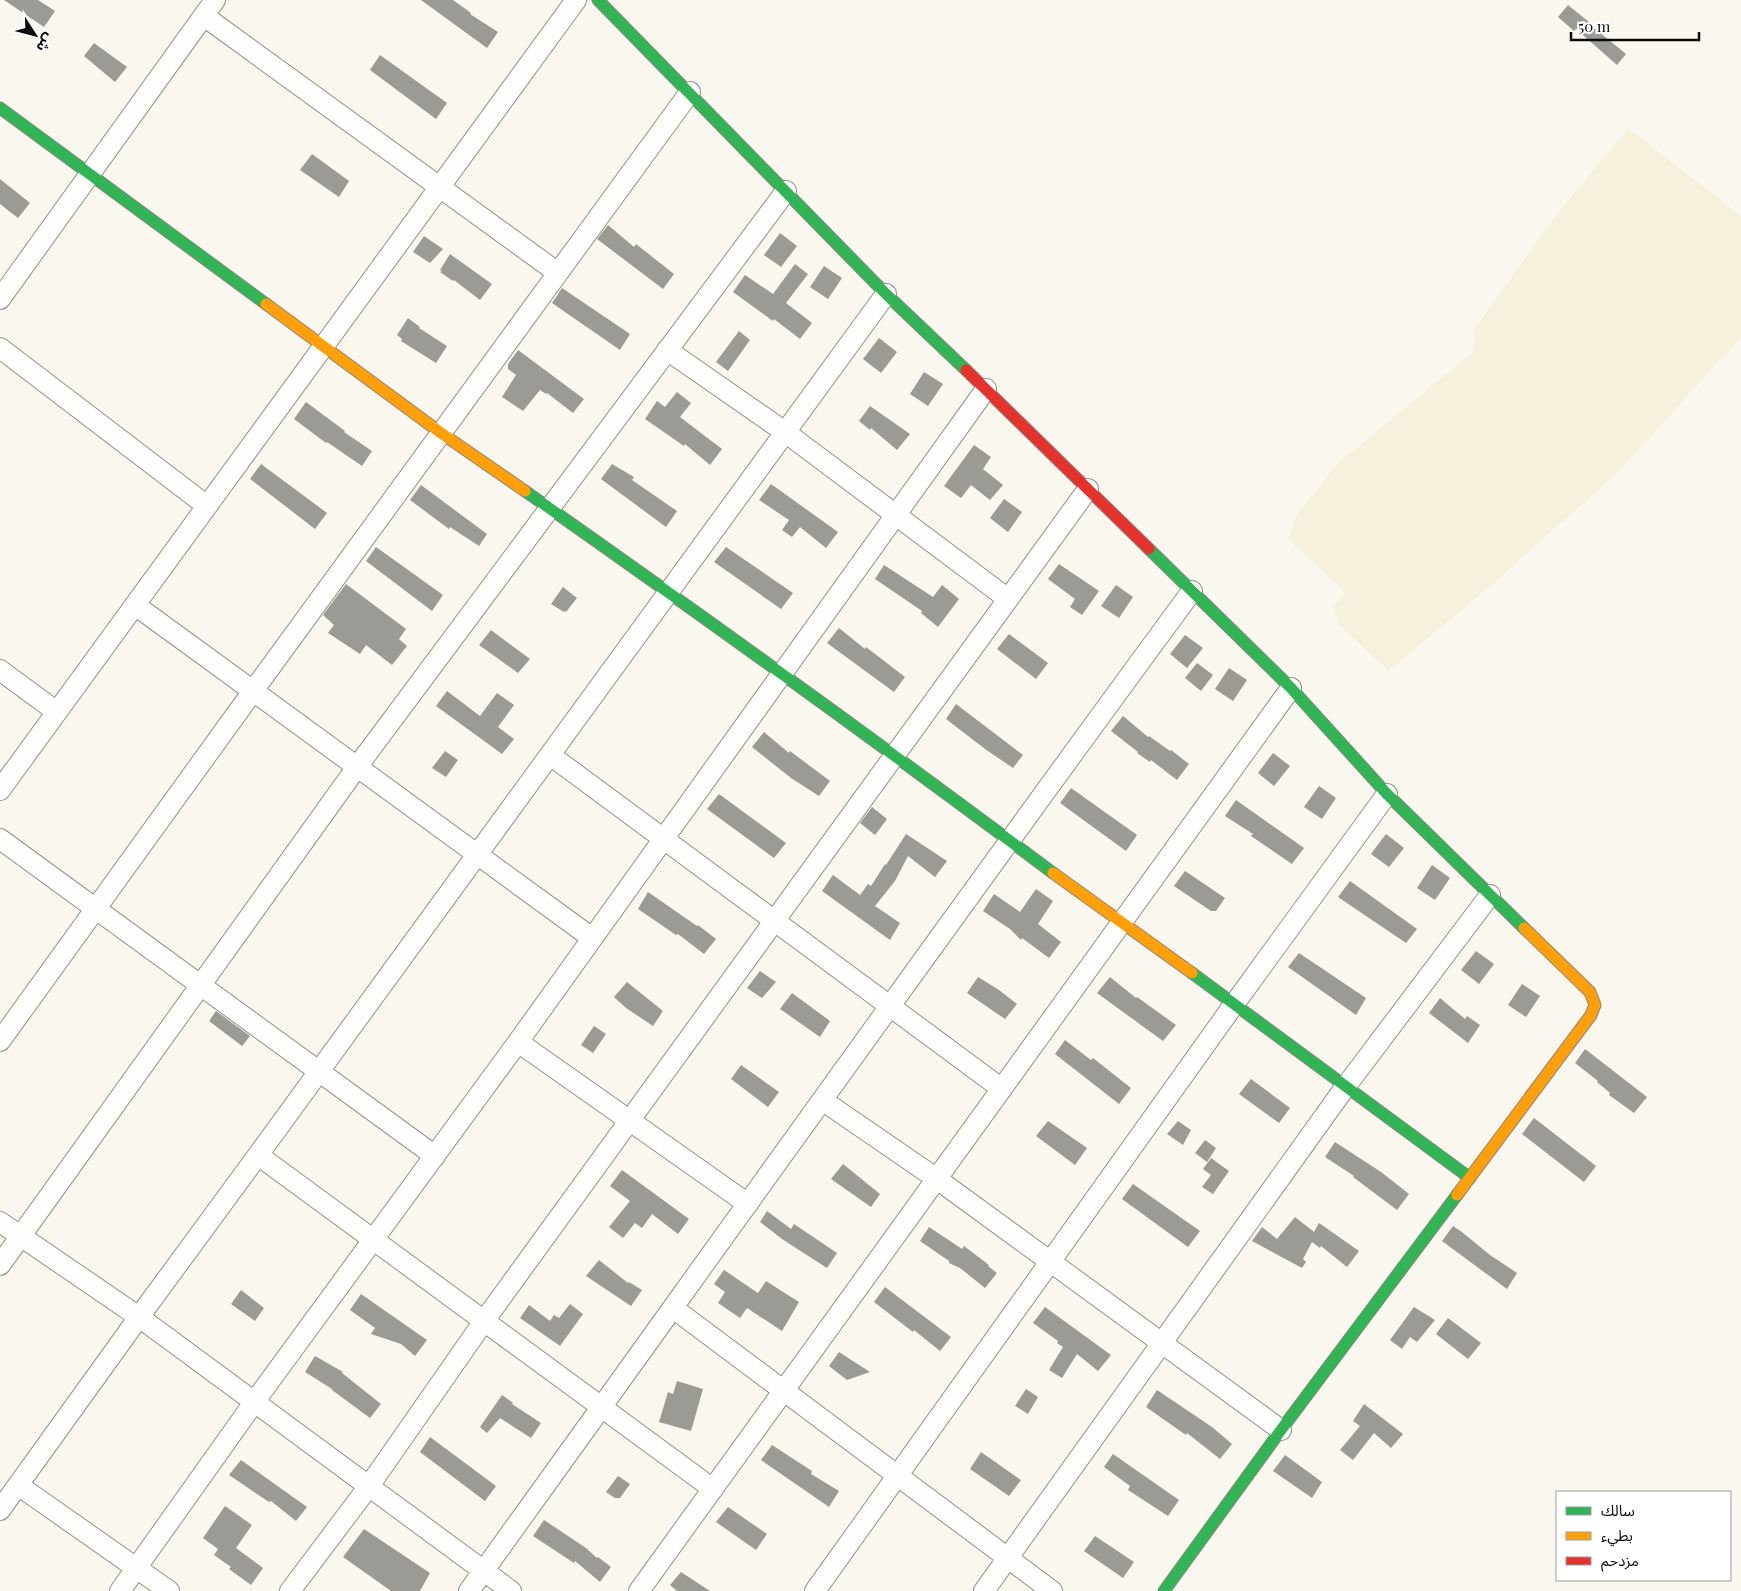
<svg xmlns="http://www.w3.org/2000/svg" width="1741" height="1591" font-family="'Playfair Display','Noto Sans Arabic',serif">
  <rect width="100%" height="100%" fill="#faf7ee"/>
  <!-- farmland -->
  <path fill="#f5f1dc" d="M1628 128 1741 216V337L1618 472 1480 595 1388 671 1339 624 1333 607 1346 593 1288 539 1297 515 1337 464 1473 352 1475 328 1551 222Z"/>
  <!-- building -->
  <path fill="#9c9a95" d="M4 0H38L55 11 44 27Z
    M421 0H453L471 13 470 14 498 32 487 48Z
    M1568 5 1594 26 1593 27 1626 54 1617 65 1576 29 1574 31 1558 17Z
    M94 43 127 67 115 82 84 56Z
    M380 55 447 103 436 119 370 70Z
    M312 154 349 181 339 197 300 170Z
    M0 179 30 203 18 218 0 204Z
    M608 225 634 247 636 244 674 274 663 289 597 239Z
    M780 233 797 246 781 267 764 255Z
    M424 236 443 249 430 263 413 252Z
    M450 254 492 284 480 300 454 280 453 281 440 272 442 271 440 270Z
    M795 264 808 274 786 303 812 323 800 339 774 319 773 321 733 292 745 275 773 294Z
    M824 266 842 278 828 299 810 287Z
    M562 288 630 334 620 350 552 303Z
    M408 318 420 327 419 328 447 346 436 363 401 341 402 339 397 335Z
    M739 331 750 340 728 371 716 362Z
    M879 338 897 352 881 373 863 359Z
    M518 350 584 399 573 413 547 393 546 394 540 390 523 411 502 397 516 375 508 369V364Z
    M924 372 943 384 928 406 910 394Z
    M677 392 691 403 680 417 722 449 710 465 685 444 684 446 645 419 657 401 665 407Z
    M306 402 345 431 344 432 372 451 362 466 327 442 326 443 294 419Z
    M870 406 910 434 897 450 871 428 870 430 859 421Z
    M974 445 991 457 983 469 1003 485 990 500 971 485 961 498 944 486Z
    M261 464 327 513 315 529 250 479Z
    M612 464 634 477 632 480 677 511 666 527 601 479Z
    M771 484 838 532 826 548 800 527 792 537 782 530 789 520 759 500Z
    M421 485 487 534 479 546 450 527 449 529 410 500Z
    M1004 499 1022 512 1008 532 990 518Z
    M376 547 443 595 432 611 366 561Z
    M726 547 793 593 781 609 714 562Z
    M1059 564 1099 591 1082 615 1070 607 1075 599 1048 579Z
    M884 565 933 597 942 585 959 599 938 627 921 613 922 611 875 579Z
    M346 584 406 629 399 639 407 646 392 665 366 645 360 654 328 633 334 625 323 615Z
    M1116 585 1133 597 1119 618 1101 606Z
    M563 587 577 598 566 612 565 611 564 612 551 604Z
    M839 628 865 649 866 647 905 677 894 692 827 643Z
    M491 630 530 659 518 673 479 645Z
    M1009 634 1048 663 1036 679 997 649Z
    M1185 635 1203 648 1187 668 1170 654Z
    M1197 663 1213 675 1201 691 1185 678Z
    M1229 668 1247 680 1233 701 1215 689Z
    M447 691 480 716 497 693 514 705 498 727 514 739 502 754 436 706Z
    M956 704 1023 755 1013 768 985 749 946 719Z
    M1123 716 1148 737 1149 736 1170 751 1171 750 1189 764 1177 780 1151 760 1150 762 1137 753 1138 752 1111 731Z
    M764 732 789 753 790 751 830 781 819 796 791 778 752 747Z
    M445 751 458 760 446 777 432 768Z
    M1273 753 1290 766 1274 786 1258 773Z
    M1319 786 1336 798 1322 819 1304 807Z
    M1071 788 1137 835 1126 851 1060 803Z
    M719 794 786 843 774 858 707 809Z
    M1236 800 1304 848 1292 864 1251 836 1253 834 1225 816Z
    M872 807 887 819 875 835 860 823Z
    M906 834 947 861 935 877 908 856 895 881 875 906 900 923 890 940 822 891 833 875 860 895 868 884 871 886 885 864 886 865Z
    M1386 834 1404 848 1389 867 1371 854Z
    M1432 865 1450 878 1435 900 1417 888Z
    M1185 871 1225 898 1216 911H1211L1174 886Z
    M1350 881 1417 929 1406 943 1338 897Z
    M1036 889 1053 901 1038 924 1061 942 1049 958 1022 938 1021 940 1010 929 983 911 994 894 1020 912Z
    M648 892 697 926 698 925 716 939 704 954 678 934 676 935 638 909Z
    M1476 951 1494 964 1479 984 1461 970Z
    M1299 953 1366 998 1356 1015 1288 967Z
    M760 971 776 982 762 998 747 988Z
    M978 977 999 990 1017 1004 1005 1019 967 993Z
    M1110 977 1136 998 1137 997 1176 1025 1163 1041 1097 993Z
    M627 982 663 1011 653 1026 626 1008 614 997Z
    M1522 984 1540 996 1526 1017 1508 1005Z
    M792 993 830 1021 820 1037 780 1009Z
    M1440 998 1465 1019 1467 1016 1480 1025 1468 1043 1429 1013Z
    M216 1011 250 1036 242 1046 209 1021Z
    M594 1026 606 1034 593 1053 581 1045Z
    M1065 1040 1091 1060 1093 1058 1131 1088 1119 1104 1055 1054Z
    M1585 1049 1647 1097 1634 1113 1609 1095 1610 1093 1597 1082 1598 1081 1575 1063Z
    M741 1065 779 1092 768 1107 731 1079Z
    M1251 1079 1290 1108 1279 1123 1239 1094Z
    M1534 1118 1596 1166 1584 1182 1522 1134Z
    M1048 1121 1087 1148 1075 1165 1036 1136Z
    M1178 1121 1191 1130 1183 1145 1167 1134Z
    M1205 1140 1216 1148 1207 1162 1195 1153Z
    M1335 1142 1381 1172 1409 1194 1397 1210 1353 1177 1354 1176 1325 1157Z
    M1211 1158 1229 1171 1213 1194 1202 1187 1211 1175 1203 1169Z
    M843 1164 880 1194 871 1207 831 1179Z
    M622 1170 689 1219 678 1234 652 1214 642 1228 635 1223 623 1238 609 1227 630 1201 610 1186Z
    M1133 1184 1200 1231 1188 1247 1122 1199Z
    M767 1211 791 1229 794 1224 837 1253 827 1268 782 1239 760 1222Z
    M1295 1217 1314 1232 1319 1223 1359 1251 1347 1267 1321 1246 1320 1248 1312 1242 1303 1259 1306 1262 1302 1268 1252 1241 1262 1227 1277 1239Z
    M1453 1226 1462 1232 1490 1255 1517 1273 1507 1289 1442 1241Z
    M929 1227 962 1249 964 1246 989 1265 988 1266 997 1273 985 1288 960 1268 949 1263V1261L920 1241Z
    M599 1260 628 1283 629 1282 642 1290 631 1306 586 1276Z
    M724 1270 758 1293 766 1281 799 1302 782 1331 747 1308 740 1318 718 1303 725 1292 714 1284Z
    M885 1287 951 1337 940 1351 914 1330 913 1332 874 1302Z
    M241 1290 264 1308 255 1321 231 1304Z
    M361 1294 427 1340 415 1356 401 1344 371 1334 375 1328 350 1310Z
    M570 1304 583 1314 560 1346 520 1318 529 1305 550 1321 554 1315 559 1318Z
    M1045 1307 1111 1355 1098 1371 1077 1354 1062 1378 1049 1370 1063 1347 1057 1343 1058 1341 1033 1323Z
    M1414 1307 1435 1320 1417 1342 1410 1337 1402 1349 1390 1340Z
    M1448 1318 1481 1343 1468 1359 1436 1334Z
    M839 1352 870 1372 847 1380 829 1366Z
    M315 1356 343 1372 342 1373 381 1404 370 1418 332 1390V1389L305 1372Z
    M677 1381 703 1389 691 1431 659 1422 668 1392 673 1394Z
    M1026 1389 1038 1397 1028 1414 1015 1406Z
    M1157 1390 1212 1427 1232 1444 1220 1459 1187 1433 1186 1435 1146 1407Z
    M502 1395 513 1403 512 1404 541 1423 531 1438 500 1418 487 1433 480 1427Z
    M1364 1404 1403 1434 1391 1448 1374 1433 1353 1460 1340 1450 1360 1426 1353 1421Z
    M430 1437 496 1486 485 1501 420 1452Z
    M772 1445 812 1471 811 1474 839 1491 829 1507 761 1460Z
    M981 1452 1021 1480 1009 1496 970 1469Z
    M1113 1454 1179 1500 1168 1516 1128 1490 1130 1486 1104 1467Z
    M1285 1455 1322 1482 1312 1498 1273 1471Z
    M241 1460 307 1507 296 1521 271 1501 269 1502 229 1475Z
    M618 1476 630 1484 620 1498H615L606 1492Z
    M225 1506 252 1525 236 1548 263 1568 251 1585 229 1569 231 1567 214 1555 218 1549 203 1538Z
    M728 1507 767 1534 756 1550 716 1522Z
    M544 1520 586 1548 597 1558 598 1557 611 1567 600 1582 575 1561 574 1563 533 1536Z
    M364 1529 430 1573 420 1591H391L343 1557Z
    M1095 1536 1134 1562 1123 1578 1084 1551Z
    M681 1572 710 1591H677L670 1585Z"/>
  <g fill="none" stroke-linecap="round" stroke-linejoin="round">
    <defs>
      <path id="street" d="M204 16 558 273
        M0 299 215 0
        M0 348 207 506
        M667 350 785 432 1008 599
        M135 605 592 938
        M0 670 57 712
        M550 755 1002 1089
        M0 790 576 0
        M0 839 435 1156
        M0 1041 253 691 690 92
        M518 1042 748 1204
        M822 1100 937 1179 1281 1430
        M258 1155 713 1489
        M0 1222 139 1317 511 1591
        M0 1265 357 767 786 191
        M673 1308 1052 1591
        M18 1485 169 1591
        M0 1510 139 1317 258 1155 886 294
        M120 1591 255 1401 518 1042 986 389
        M290 1591 369 1486 484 1321 1088 489
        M469 1591C710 1257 948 922 1192 591
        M639 1591 1291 688
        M815 1591 1235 1003 1387 794
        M984 1591 1346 1086 1490 895"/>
      <path id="fast" d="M598 0 886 294 966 370
        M0 108 266 304
        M525 491C703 616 879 743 1053 873
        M1149 549 1291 688 1387 794 1524 928
        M1192 973 1470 1178
        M1164 1591 1281 1430 1457 1195"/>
      <path id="slow" d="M266 304 441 433 525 491
        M1053 873 1192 973
        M1457 1195 1591 1015 1595 1005 1590 992 1524 928"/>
      <path id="jam" d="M966 370 1149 549"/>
    </defs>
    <!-- street casing -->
    <use href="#street" stroke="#93918d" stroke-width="22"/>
    <!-- fast casing -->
    <use href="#fast" stroke="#898884" stroke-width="13"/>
    <!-- slow casing -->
    <use href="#slow" stroke="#898884" stroke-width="13"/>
    <!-- jam casing -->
    <use href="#jam" stroke="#898884" stroke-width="13"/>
    <!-- street -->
    <use href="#street" stroke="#fefefc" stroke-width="20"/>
    <!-- fast -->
    <use href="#fast" stroke="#30b455" stroke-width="11"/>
    <!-- slow -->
    <use href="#slow" stroke="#ff9f0a" stroke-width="11"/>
    <!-- jam -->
    <use href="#jam" stroke="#e5322d" stroke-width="11"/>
  </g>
  <!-- legend -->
  <rect x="1556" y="1491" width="175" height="90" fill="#ffffff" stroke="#9d9d9d"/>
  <rect x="1566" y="1507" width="25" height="8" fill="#30b455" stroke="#9d9d9d"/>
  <text x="1601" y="1516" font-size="15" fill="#0b0b0b">سالك</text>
  <rect x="1566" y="1532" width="25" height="8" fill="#ff9f0a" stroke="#9d9d9d"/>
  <text x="1601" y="1541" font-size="15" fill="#0b0b0b">بطيء</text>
  <rect x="1566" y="1557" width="25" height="8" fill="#e5322d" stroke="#9d9d9d"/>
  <text x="1601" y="1566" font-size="15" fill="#0b0b0b">مزدحم</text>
  <!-- north arrow -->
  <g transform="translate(35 35) rotate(126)" stroke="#ffffff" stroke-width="4" paint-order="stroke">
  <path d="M0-4L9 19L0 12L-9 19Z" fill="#0b0b0b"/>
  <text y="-8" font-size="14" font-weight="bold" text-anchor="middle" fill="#0b0b0b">ش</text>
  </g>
  <!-- scale -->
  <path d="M1571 32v8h128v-8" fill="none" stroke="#0b0b0b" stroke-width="2.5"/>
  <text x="1578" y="32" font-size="15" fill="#0b0b0b" stroke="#ffffff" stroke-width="4" paint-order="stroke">50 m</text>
</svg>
